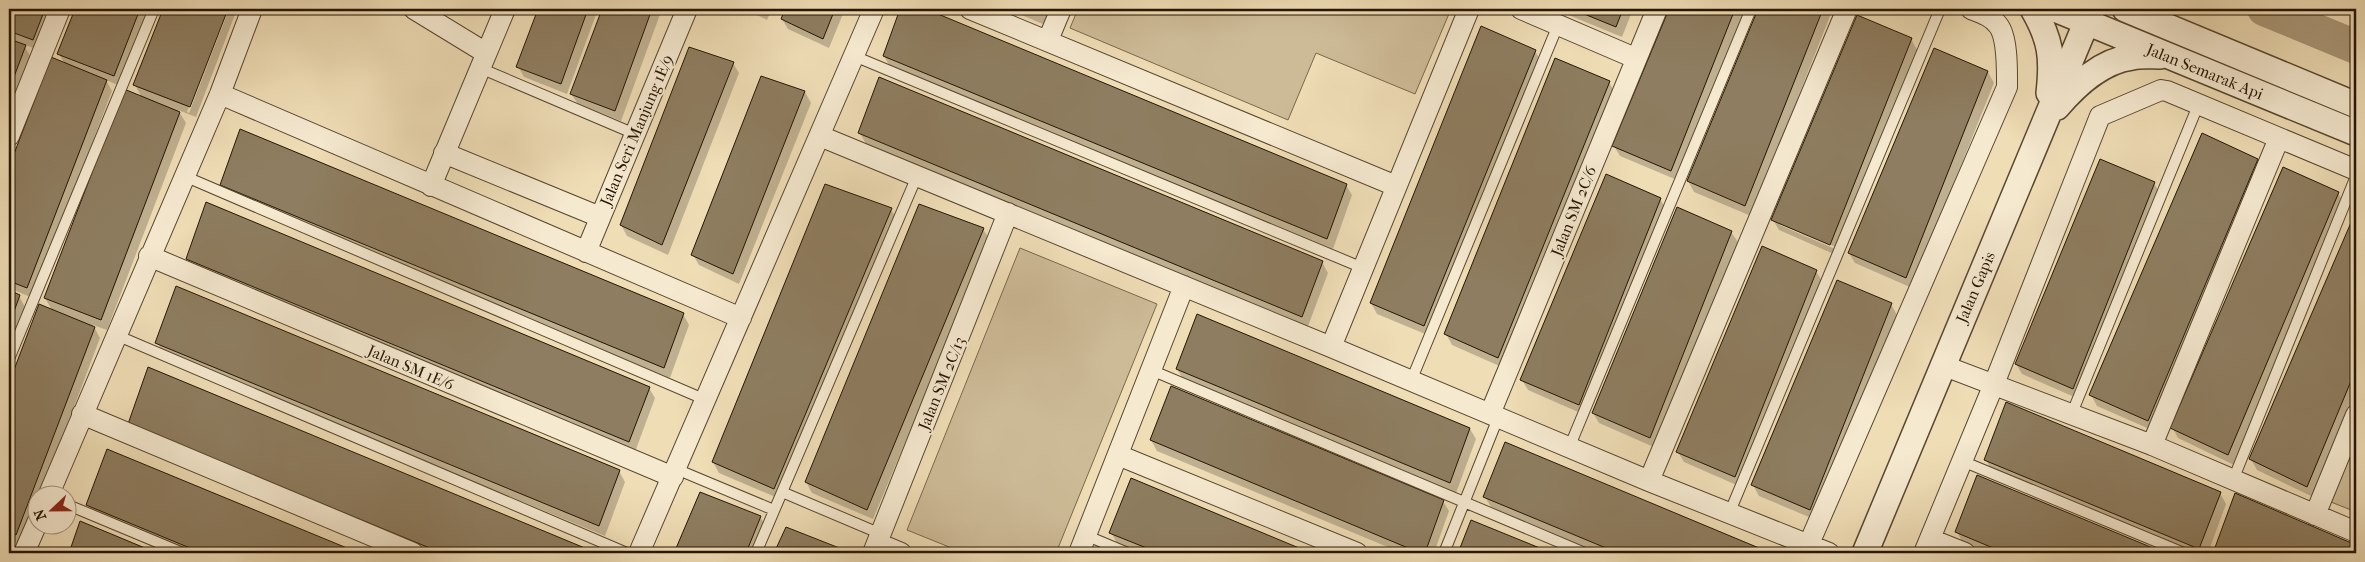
<svg xmlns="http://www.w3.org/2000/svg" width="2365" height="562" font-family="'IM FELL French Canon',serif">
  <rect width="100%" height="100%" fill="#efddb6"/>
  <filter id="stains"><feTurbulence type="fractalNoise" baseFrequency=".004" numOctaves="4"/><feColorMatrix values="0 0 0 0 .2 0 0 0 0 .09 0 0 0 0 .02 0 0 0 .5 -.17"/></filter>
  <radialGradient id="worn" r=".72"><stop offset=".6" stop-color="#630" stop-opacity="0"/><stop offset="1" stop-color="#630" stop-opacity=".3"/></radialGradient>
  <!-- green -->
  <path fill="#cdbb97" stroke="#79684c" d="M1078 9H1451L1415 94 1316 53 1288 120 1070 28Z
    M1020 248 1157 304 1056 553H964L907 530Z
    M2356 440V512L2331 502Z"/>
  <!-- shadow -->
  <path fill="#0003" fill-rule="evenodd" d="M9 9H55L39 50 23 44 31 57 9 115Z
    M76 9H150L120 86 106 80 112 91 33 298 9 288V170L52 59 65 64 59 54Z
    M164 9H226L187 112 189 113 229 9H237L196 117 178 110 186 123 107 330 93 325 100 338 41 494H38V503L22 545 9 540V387L40 305 52 310 45 298 142 98 135 85Z
    M539 9H598L567 94 524 77 518 66Z
    M603 9H662L621 121 578 104 571 94Z
    M744 9H772L767 20Z
    M786 9H845L829 48 788 29 782 19Z
    M901 9H922L1346 185 1352 195 1333 249 890 67 884 56Z
    M1007 9H1052L1045 25Z
    M1554 9H1633L1622 37Z
    M1671 9H1745L1677 180 1620 156 1614 146Z
    M1760 9H1831L1832 11 1751 216 1694 192 1688 181Z
    M1911 39 1917 50 1836 255 1779 230 1773 220ZM1780 222 1836 247 1835 249 1780 225Z
    M1535 51 1541 61 1430 336 1377 314 1371 303Z
    M733 63 739 73 668 255 627 236 621 225Z
    M1988 72 1994 83 1912 288 1855 263 1849 253Z
    M761 77 805 92 811 103 739 284 699 265 693 255Z
    M1609 82 1615 93 1504 368 1452 345 1446 334Z
    M860 133 1322 262 1328 273 1308 326 866 144Z
    M2257 160 2263 170 2154 431 2097 406 2091 395Z
    M2154 183 2160 194 2079 399 2022 374 2016 364Z
    M221 185 683 314 689 325 670 378 227 196Z
    M2338 193 2344 204 2234 465 2178 438 2172 427Z
    M1660 199 1666 209 1585 415 1528 390 1522 380Z
    M891 209 897 220 780 499 719 473 713 462Z
    M2356 214V393L2313 497 2257 470 2251 459Z
    M983 229 990 240 873 519 812 493 806 482Z
    M1731 232 1738 242 1656 448 1599 423 1593 413Z
    M187 259 649 388 655 398 635 452 193 269Z
    M1816 271 1822 281 1741 487 1684 462 1678 452Z
    M9 292 19 296 25 307 9 350Z
    M1891 304 1897 315 1816 520 1759 496 1753 485Z
    M157 342 619 471 625 482 605 536 163 353Z
    M1177 369 1470 429 1476 439 1456 493 1183 379Z
    M135 434 591 552 592 553H424Z
    M1151 440 1443 501 1449 511 1434 553H1402L1157 451Z
    M1505 444 1768 553H1600L1491 507 1485 497Z
    M108 450 356 553H184L94 516 88 505Z
    M1986 460 2220 493 2226 504 2208 553H2191L1992 471Z
    M1978 476 2162 553H1988L1963 543 1957 532Z
    M1131 479 1308 553H1141L1117 543 1111 532Z
    M700 493 760 517 767 528 756 553H675Z
    M2236 494 2356 547V553H2214Z
    M1472 521 1549 553H1459Z
    M81 523 154 553H70Z
    M786 528 846 552 847 553H776Z"/>
  <g fill="none" stroke-linecap="round" stroke-linejoin="round">
    <!-- river -->
    <path stroke="#aa9979" stroke-width="34" d="M2264 9 2356 47"/>
  </g>
  <!-- building -->
  <path fill="#8e7d60" stroke="#251502" d="M9 9H45L33 40 9 31Z
    M75 9H140L114 76 57 54Z
    M163 9H228L190 107 133 85Z
    M538 9H588L561 84 516 67Z
    M602 9H652L615 111 570 94Z
    M785 9H835L823 39 781 19Z
    M900 9H926L1347 184 1327 239 883 56Z
    M1572 9H1623L1616 27Z
    M1669 9H1735L1671 171 1612 146Z
    M1758 9H1823L1745 206 1687 181Z
    M1857 15 1912 38 1830 245 1771 220Z
    M1481 26 1536 50 1424 326 1370 303Z
    M9 39 26 45 9 90Z
    M689 47 734 62 662 245 620 225Z
    M1934 48 1988 71 1906 278 1848 253Z
    M51 57 107 80 27 288 9 281V167Z
    M1555 58 1610 81 1498 358 1444 334Z
    M761 76 805 91 733 274 691 255Z
    M879 77 1323 261 1302 317 858 133Z
    M124 89 180 112 101 320 44 298Z
    M240 129 684 313 664 368 220 185Z
    M2202 133 2258 159 2148 421 2089 395Z
    M2100 159 2155 182 2073 389 2015 364Z
    M2283 167 2339 192 2228 455 2170 428Z
    M1606 174 1661 198 1579 405 1520 380Z
    M825 184 892 208 774 489 712 462Z
    M206 202 650 387 629 442 186 259Z
    M919 204 984 228 867 510 805 482Z
    M1677 207 1732 231 1650 438 1592 413Z
    M2356 211V369L2307 487 2249 459Z
    M1762 246 1817 270 1735 477 1676 452Z
    M1837 280 1892 303 1810 510 1751 485Z
    M176 286 620 470 599 526 155 343Z
    M9 290 20 295 9 325Z
    M39 304 95 327 16 535 9 532V383Z
    M1197 314 1470 428 1450 483 1176 369Z
    M148 367 592 551 591 553H442L128 424Z
    M1171 386 1444 500 1425 553H1420L1150 440Z
    M2006 402 2221 492 2199 549 1984 460Z
    M1505 442 1771 553H1618L1483 497Z
    M107 449 359 553H202L86 505Z
    M1977 475 2165 553H2005L1955 532Z
    M1131 478 1311 553H1159L1109 533Z
    M700 492 761 516 746 553H674Z
    M2235 493 2356 545V553H2213Z
    M1471 520 1552 553H1458Z
    M80 521 157 553H69Z
    M786 527 847 551 846 553H774Z"/>
  <g fill="none" stroke-linecap="round" stroke-linejoin="round">
    <defs>
      <path id="service" d="M854 56 1363 268
        M480 68 635 134
        M184 176 706 400
        M116 335 627 553
        M9 359 154 9
        M1151 370 1585 553
        M1411 381 1558 25
        M2072 413 2199 103
        M1569 448 1751 9
        M1962 461 2184 553
        M676 469 774 510
        M2233 480 2356 176
        M782 492 881 534
        M68 505 183 553
        M1729 514 1940 9
        M1085 535 1128 553
        M756 553 917 176
        M1444 553 1498 418"/>
      <path id="minor" d="M414 9 486 53
        M970 9 1396 186
        M1521 9 1635 58
        M1048 40 1061 9
        M220 94 741 318
        M9 136 60 9
        M820 136 1331 347 1649 481 1829 553
        M444 153 600 217
        M431 186 505 9
        M586 252 687 9
        M149 256 673 477
        M1331 347 1469 9
        M1942 365 2152 445 2356 532
        M82 414 413 553
        M1490 414 1657 9
        M2152 445 2279 138
        M1118 455 1357 553
        M1649 481 1847 9
        M49 494 220 94 252 9
        M2315 515 2356 415
        M1930 539 1965 553
        M877 543 901 553
        M24 553 38 521
        M639 553 874 9
        M873 553 1008 213
        M1079 553 1184 286
        M1805 553 2007 87C2007 72 2008 37 1998 25 1991 16 1981 13 1971 9
        M1924 553 1994 384 2100 116 2161 90 2167 91 2356 170"/>
      <path id="tertiary" d="M2033 9C2051 40 2053 58 2049 93
        M2055 9 2356 133
        M2125 9 2356 105
        M2057 107C2076 85 2101 61 2132 57 2141 55 2150 56 2160 56
        M1865 553 2092 9"/>
    </defs>
    <!-- service casing -->
    <use href="#service" stroke="#58472f" stroke-width="12"/>
    <!-- minor casing -->
    <use href="#minor" stroke="#58472f" stroke-width="22"/>
    <!-- tertiary casing -->
    <use href="#tertiary" stroke="#58472f" stroke-width="28"/>
    <!-- service -->
    <use href="#service" stroke="#f5e9d0" stroke-width="10"/>
    <!-- minor -->
    <use href="#minor" stroke="#f5e9d0" stroke-width="20"/>
    <!-- tertiary -->
    <use href="#tertiary" stroke="#f5e9d0" stroke-width="25"/>
  </g>
  <g text-anchor="middle" stroke-width="4" stroke-linejoin="round" paint-order="stroke">
    <!-- street labels -->
    <g font-size="16" fill="#251502" stroke="#f5e9d0">
      <text transform="translate(2205 71) rotate(22)" y="6">Jalan Semarak Api</text>
      <text transform="translate(636 130) rotate(-67)" y="6">Jalan Seri Manjung 1E/9</text>
      <text transform="translate(1573 211) rotate(-68)" y="6">Jalan SM 2C/6</text>
      <text transform="translate(1975 287) rotate(-67)" y="6">Jalan Gapis</text>
      <text transform="translate(411 367) rotate(23)" y="6">Jalan SM 1E/6</text>
      <text transform="translate(941 383) rotate(-68)" y="6">Jalan SM 2C/13</text>
    </g>
  </g>
  <!-- margin -->
  <rect width="2365" height="562" fill="none" stroke="#efddb6" stroke-width="30"/>
  <rect x="10" y="10" width="2345" height="542" fill="none" stroke="#251502" stroke-width="2.5"/>
  <rect x="15" y="15" width="2335" height="532" fill="none" stroke="#251502"/>
  <!-- north arrow -->
  <g transform="translate(52 510) rotate(248)"><circle r="24" fill="#f5e9d0" stroke="#a2947e"/>
  <path d="M0-4L9 19L0 12L-9 19Z" fill="#8f2418"/>
  <text y="-8" font-size="14" font-weight="bold" text-anchor="middle" fill="#251502">N</text>
  </g>
  <rect width="100%" height="100%" filter="url(#stains)"/>
  <rect width="100%" height="100%" fill="url(#worn)"/>
</svg>
